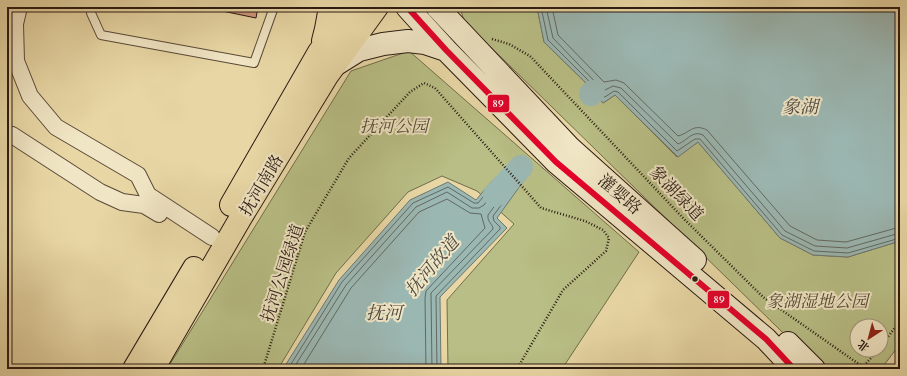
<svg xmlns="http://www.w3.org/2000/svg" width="907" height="376" font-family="Cardo,'Noto Serif SC',serif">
  <rect width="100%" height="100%" fill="#e8d7a5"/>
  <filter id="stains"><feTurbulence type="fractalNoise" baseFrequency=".005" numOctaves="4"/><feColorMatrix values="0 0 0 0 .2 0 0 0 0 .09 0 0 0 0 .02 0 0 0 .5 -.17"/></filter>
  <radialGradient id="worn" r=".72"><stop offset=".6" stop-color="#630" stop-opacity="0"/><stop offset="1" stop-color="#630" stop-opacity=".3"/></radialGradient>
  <!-- green -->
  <path fill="#b8be85" stroke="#716c4c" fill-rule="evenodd" d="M460 7H537L544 42 584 81 603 103 615 95 677 157 698 142 780 238 813 255 848 257 900 241V344L881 369H820L464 21ZM857 326H881V350H857Z
    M409 51 639 252 562 369H448L447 300 514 224 477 191 442 176 408 192 336 273 278 369H167L351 71Z"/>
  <!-- water -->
  <path fill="#9bb7b2" stroke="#6e7872" d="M537 7H900V241L848 257 813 255 780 238 698 142 678 157 615 95 603 103 584 81 544 42Z
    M511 162 525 179 497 218 507 228 440 297 441 369H283L339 280 410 200 448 182 476 200 491 182Z"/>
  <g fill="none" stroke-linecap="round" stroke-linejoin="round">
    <!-- shore -->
    <path stroke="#626862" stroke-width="1" d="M541 7 548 40 586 78 602 96 605 97 614 91 618 92 677 151 695 139H700L782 235 814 251 848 253 900 238
      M546 7 553 38 603 90H605L613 86 621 88 678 144C687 141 692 130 703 135L785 231 815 246 847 248 900 233
      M552 7 558 35 604 82 616 80 624 83 678 136C690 133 693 123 707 130L790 226 817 240 846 242 900 227
      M288 369 342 282 413 203 448 187 474 203H478L494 184 509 169H511L520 180 493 216 494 221 500 227V229L436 296 437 369
      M293 369 346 285 416 207 447 192 472 208H479L484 205 497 188 509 177 511 176 513 181 488 215C487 222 493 224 493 229L431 293 432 369
      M301 369 351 288 419 212 447 199 470 213 481 214 485 228 426 291 425 298 426 369"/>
    <!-- river -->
    <path stroke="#9bb7b2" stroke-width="24" d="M591 94 593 92
      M495 195 521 167"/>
  </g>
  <!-- building -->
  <path fill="#d0967e" stroke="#2a1a13" d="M203 7H258L256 18Z"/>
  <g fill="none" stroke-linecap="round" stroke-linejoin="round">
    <defs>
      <path id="lane" d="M92 7 91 13 101 35 254 63 274 7"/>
      <path id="street" d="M19 7 15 24 16 61 30 96 56 127 138 175 148 195 212 237
        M12 135 100 192 122 202 144 205 159 214"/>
      <path id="secondary" d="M407 7 446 50 556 162 766 339 794 369
        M437 7 570 148 695 260
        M335 65 359 50 383 44 408 41 425 43 446 50
        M788 343 814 369"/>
      <path id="highway" d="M323 41 326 29 330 7
        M231 205 319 52 352 7
        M134 369 194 268
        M153 369 240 219 327 76 377 7"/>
    </defs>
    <!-- lane casing -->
    <use href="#lane" stroke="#5a4938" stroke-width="10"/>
    <!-- street casing -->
    <use href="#street" stroke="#5a4938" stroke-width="18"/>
    <!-- secondary casing -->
    <use href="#secondary" stroke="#2a1a13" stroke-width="24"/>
    <!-- highway casing -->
    <use href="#highway" stroke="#2a1a13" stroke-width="24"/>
    <!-- path -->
    <path stroke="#2a1a13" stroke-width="2.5" stroke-dasharray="1 2" stroke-linecap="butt" d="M492 39 509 44 530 56 683 218 763 297 863 367 878 350
      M881 346 900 321
      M263 369 305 232 349 158 410 92 424 83 435 88 541 208 585 221 603 230 609 238 606 251 563 290 517 369"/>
    <!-- lane -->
    <use href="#lane" stroke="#f0e5c4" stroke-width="8"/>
    <!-- street -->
    <use href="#street" stroke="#f0e5c4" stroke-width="16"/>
    <!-- secondary -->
    <use href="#secondary" stroke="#f0e5c4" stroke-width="22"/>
    <!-- highway -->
    <use href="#highway" stroke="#e8d7a5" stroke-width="22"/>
    <defs>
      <path id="bus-1" d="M407 7 446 50 556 162 766 339 794 369"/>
    </defs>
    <!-- bus-1 casing -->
    <use href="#bus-1" stroke="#f0e5c4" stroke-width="9"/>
    <!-- bus-1 -->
    <use href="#bus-1" stroke="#e4002b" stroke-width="6"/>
  </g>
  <!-- markers -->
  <circle fill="#2a1a13" stroke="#f0e5c4" stroke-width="1.5" cx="695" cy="279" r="3.5"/>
  <g text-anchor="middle" stroke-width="4" stroke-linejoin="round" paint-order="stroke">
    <!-- park labels -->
    <g font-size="17" font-style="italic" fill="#554b35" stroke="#f0e5c4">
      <text x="394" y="132">抚河公园</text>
      <text x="817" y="307">象湖湿地公园</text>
    </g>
    <!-- street labels -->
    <g font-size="17" fill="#2a1a13" stroke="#f0e5c4">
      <text transform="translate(261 185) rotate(-59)" y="6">抚河南路</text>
      <text transform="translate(677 193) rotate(46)" y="6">象湖绿道</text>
      <text transform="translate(620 194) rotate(41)" y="6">灌婴路</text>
      <text transform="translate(282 273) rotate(-72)" y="6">抚河公园绿道</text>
    </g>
    <!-- water labels -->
    <g font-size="18" font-style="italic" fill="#4c4943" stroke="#f0e5c4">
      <text x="800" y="113">象湖</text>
      <text transform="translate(432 266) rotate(-50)" y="6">抚河故道</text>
      <text x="384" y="319">抚河</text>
    </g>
  </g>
  <g stroke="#f0e5c4" stroke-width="1.5">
    <rect x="487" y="94" width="23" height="19" rx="4" fill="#e4002b"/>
    <rect x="707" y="290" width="23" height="19" rx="4" fill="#e4002b"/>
  </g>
  <g font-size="11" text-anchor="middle" font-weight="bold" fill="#fff">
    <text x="498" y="107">89</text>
    <text x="719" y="303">89</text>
  </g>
  <!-- margin -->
  <rect width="907" height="376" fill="none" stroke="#e8d7a5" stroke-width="24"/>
  <rect x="8" y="8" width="891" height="360" fill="none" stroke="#2a1a13" stroke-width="2"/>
  <rect x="12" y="12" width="883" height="352" fill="none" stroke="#2a1a13"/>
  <!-- north arrow -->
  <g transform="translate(869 338) rotate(216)"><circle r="19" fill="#f0e5c4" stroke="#a1947d"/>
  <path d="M0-3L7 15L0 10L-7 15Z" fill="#8f2418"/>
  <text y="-6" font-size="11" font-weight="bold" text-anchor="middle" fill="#2a1a13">北</text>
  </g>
  <rect width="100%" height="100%" filter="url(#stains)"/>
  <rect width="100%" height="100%" fill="url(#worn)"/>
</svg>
